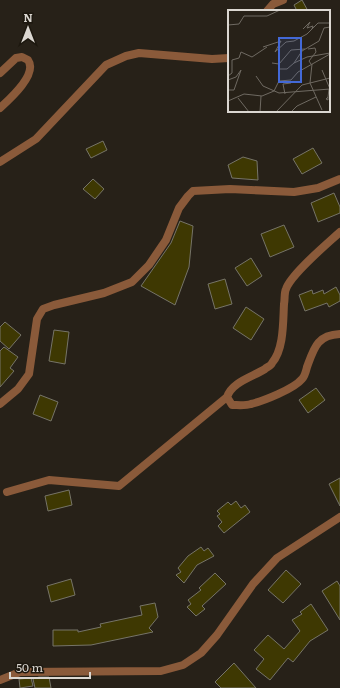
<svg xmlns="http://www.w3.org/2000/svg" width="340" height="688" font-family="Literata,serif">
  <rect width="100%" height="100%" fill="#272118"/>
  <!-- building -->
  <path fill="#3e3802" stroke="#767468" d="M302 0 308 11H297L294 5Z
    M103 141 107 150 91 158 86 149Z
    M313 148 322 163 302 174 293 159Z
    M243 157 257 161 258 180 232 178 228 165Z
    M93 179 104 189 95 199 83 189Z
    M334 193 340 207V213L318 222 311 203Z
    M180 221 193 226 189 267 175 305 141 286 171 243Z
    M284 225 294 247 270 257 261 234Z
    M251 258 262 276 247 286 235 268Z
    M225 279 232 304 215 309 208 284Z
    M336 287 340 295V301L329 307 327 303 305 311 299 295 312 290 313 294 323 290 324 294Z
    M246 307 264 319 251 340 233 328Z
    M5 322 21 335 9 349 0 341V327Z
    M54 330 69 332 65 364 49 361Z
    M4 347 18 357 10 368 14 371 0 387V351Z
    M316 388 325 400 308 413 299 400Z
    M40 395 58 402 51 421 33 414Z
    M340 478V506L329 484Z
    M69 490 72 505 48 511 45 496Z
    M236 501 241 508 245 505 250 512 224 533 218 526 222 522 217 516 220 514 217 511 228 502 231 505Z
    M201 547 204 551 208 548 214 556 197 565 184 583 176 575 181 572 178 568 188 556Z
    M286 570 301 584 283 603 268 590Z
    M215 573 226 584 202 606 205 609 196 616 187 607 191 604 188 600 201 590 199 588Z
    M71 579 75 595 51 602 47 586Z
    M337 581 340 586V620L322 591Z
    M155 603 158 617 149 628 153 632 91 645 53 646V630H78V632L101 627 100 624 142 615 140 606Z
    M311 604 328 630 310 641 293 662 288 658 270 680 256 669 264 659 254 650 268 635 284 649 300 631 292 620 302 614 300 612Z
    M234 663 256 688H221L215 682Z
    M39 677H49L51 688H35L33 679Z
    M31 678 33 686 20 688 19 679Z"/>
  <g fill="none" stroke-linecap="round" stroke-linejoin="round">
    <!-- minor -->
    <path stroke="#8a5a3a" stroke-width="8" d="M267 11 273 4 283 0
      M0 73 16 58 22 57 28 60C38 74 10 99 0 108
      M0 162 36 139 106 65 126 56 139 53 212 59 229 58
      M340 232C327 244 291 274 286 289 284 293 285 300 284 304 283 322 284 349 272 363 271 366 267 367 265 369 252 377 232 382 227 397L232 405C238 405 245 406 251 404 263 401 294 389 302 379 305 376 306 371 307 367 314 348 317 335 340 334
      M0 404 18 389 29 374 37 319 43 309 54 305 104 293 132 282 149 265 166 240 179 208 188 196 193 191 230 189 294 192 318 188 340 179
      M7 492 49 480 119 486 227 397
      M0 680 20 672 161 671 183 665 201 653 217 635 253 584 277 558 340 517"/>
  </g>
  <!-- overview -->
  <g transform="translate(228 10)">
    <rect width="102" height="102" fill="#272118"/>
    <path fill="none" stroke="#6f6a62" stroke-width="1" d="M0 15 11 14 16 6H39L52 0M102 17 96 18 91 31 74 41 66 53 79 47 102 43M75 19 82 12 79 18 85 16 84 19M35 37 53 31 47 42 58 32 66 31 79 24 90 13H102M80 39 87 38 88 42 81 51 83 54M44 53 51 54 63 40 77 39M84 54 82 73 94 100M51 59H59L66 53M94 60 102 79M0 66 4 63V50L11 48 13 42 24 47 39 37M28 66 35 76 51 83 102 79M0 70 8 67 13 60 6 80H0M46 81 51 71 63 70 70 62 102 44M57 84 55 74 63 73M100 87 98 89 100 90V87L101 79M10 88 21 102M0 91 16 84 34 86 46 81M32 102 33 86M36 102H50M48 102 74 75 102 68M63 102 69 96 88 87"/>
    <path fill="#4369d7" fill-opacity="0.15" stroke="#4369d7" stroke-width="2" d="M51 28H73V72H51Z"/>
    <rect width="102" height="102" fill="none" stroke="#dbd7d1" stroke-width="2"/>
  </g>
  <!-- north arrow -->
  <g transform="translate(28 28)" stroke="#1d180f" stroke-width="3" paint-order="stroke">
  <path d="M0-3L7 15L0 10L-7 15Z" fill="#dbd7d1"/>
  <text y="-6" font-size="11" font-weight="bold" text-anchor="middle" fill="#dbd7d1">N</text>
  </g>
  <!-- scale -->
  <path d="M10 672v6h80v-6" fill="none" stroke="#dbd7d1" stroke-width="2"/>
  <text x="16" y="672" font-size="12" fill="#dbd7d1" stroke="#1d180f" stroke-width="3" paint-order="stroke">50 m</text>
</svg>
